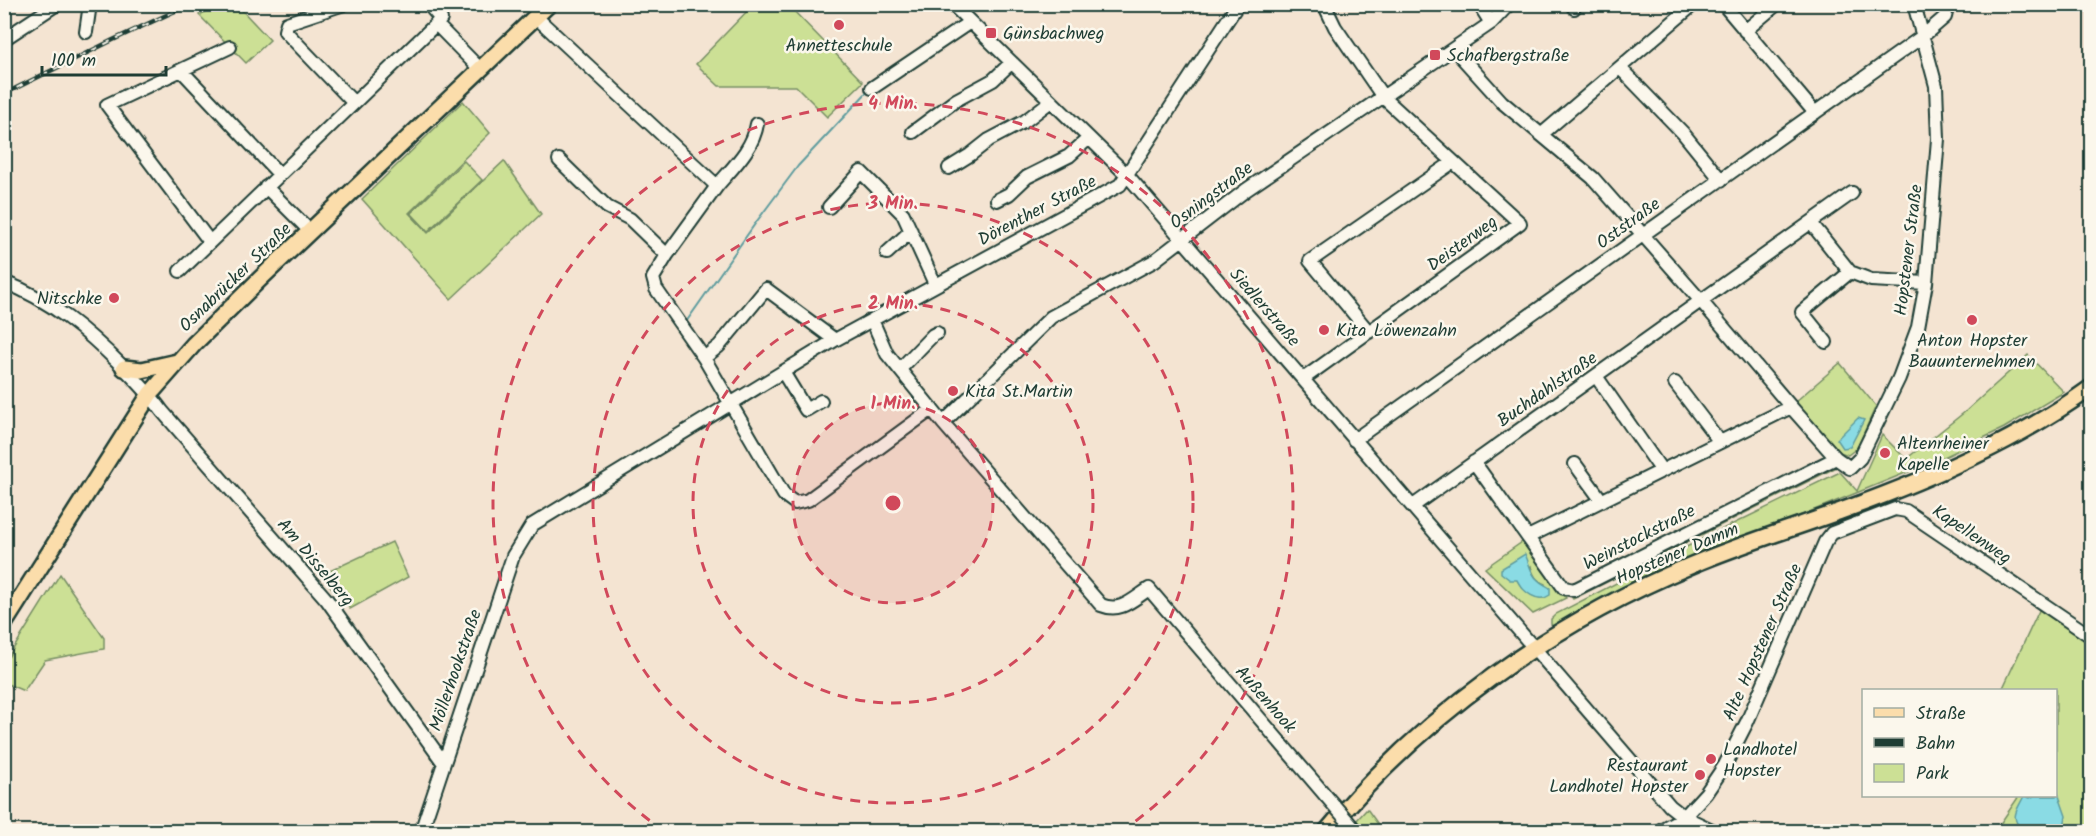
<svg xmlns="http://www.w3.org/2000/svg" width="2096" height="836" font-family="Kalam,sans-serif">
  <rect width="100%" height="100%" fill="#f4e4d2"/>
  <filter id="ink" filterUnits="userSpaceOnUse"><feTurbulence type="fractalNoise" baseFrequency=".0167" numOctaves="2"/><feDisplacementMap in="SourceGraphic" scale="12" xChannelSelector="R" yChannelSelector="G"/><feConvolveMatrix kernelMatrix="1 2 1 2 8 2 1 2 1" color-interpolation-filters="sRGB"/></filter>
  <g filter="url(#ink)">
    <!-- green -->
    <path fill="#cce095" stroke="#768e64" stroke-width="1.5" fill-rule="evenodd" d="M754 4 788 5 863 82 827 117 796 86H719L696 64Z
      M220 5H237L270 40 246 63 199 15Z
      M463 101 490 133 409 213 428 233 504 161 541 214 451 299 362 199Z
      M464 161 482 180 428 231 411 213Z
      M2028 355 2064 392 2004 428 1940 459 1634 583 1553 627 1551 624V619L1556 614 1700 540 1840 472 1857 491 1882 435 1906 459 1966 411Z
      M1840 363 1876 406 1857 448 1848 455 1837 451 1795 402Z
      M1833 465 1835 468 1573 599 1571 596Z
      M1525 540 1566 598 1533 614 1485 568ZM1531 566C1533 575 1536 580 1545 584V598C1533 599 1522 590 1517 580Z
      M392 542 408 577 350 609 321 575Z
      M60 574 104 638V649L45 660 24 691 5 683V662Z
      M2042 604 2091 637V831H2006L2000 824 2019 796H2056V690H2002Z
      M1367 809 1383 831 1346 832Z"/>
    <!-- water -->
    <path fill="#8adbe4" stroke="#5f9c9e" stroke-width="1.5" d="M1858 418 1864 420 1850 447 1843 448 1837 439Z
      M1525 554C1529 562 1531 575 1538 580 1542 584 1546 585 1550 588V595C1538 604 1523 592 1517 580H1510L1501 573V569Z
      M2056 792 2058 793 2066 816 2064 827 2059 831H2022C2010 816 2016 812 2024 796L2030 798 2034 796H2056Z"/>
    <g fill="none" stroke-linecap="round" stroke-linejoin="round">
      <!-- stream -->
      <path stroke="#5f9c9e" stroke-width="2" d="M686 322 757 221 798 166 868 91"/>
      <defs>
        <path id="minor" d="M344 4 287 23 285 31 353 102
          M428 4 441 19 436 24 480 69
          M952 4 1128 176 1670 806 1684 817 1716 832
          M1479 4 1491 23
          M1571 4 1574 8
          M1723 4 1815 113
          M536 17 717 186 667 255 653 278 656 289 704 358 784 495 795 503 808 500 932 409
          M1745 31 1777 4
          M86 32 90 4
          M4 39 57 4
          M1454 49 1502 102 1593 178 1701 301 1791 407 1836 458 1850 468 1860 458 1899 378 1918 327 1926 283 1938 139 1936 86 1914 4
          M1620 68 1683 133 1721 180
          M181 70 279 174
          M872 88 970 22
          M913 132 956 100 993 80 1011 63
          M1542 134 1694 4
          M559 160 607 207 630 219 667 255
          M949 168 970 155 989 140 1025 121 1051 101
          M717 186C733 167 753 149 757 124
          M266 187 310 231
          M997 200 1009 194 1027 177 1069 156 1089 138
          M829 207 861 172 903 214 935 284
          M1811 223 1850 272 1871 280 1926 283
          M210 242 107 105 230 47
          M887 253 911 231
          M180 271 436 24
          M4 282C51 300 87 331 122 366 136 380 150 394 162 411L327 600 443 762
          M872 320 887 354 943 423 1101 605C1121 613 1132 600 1149 589L1326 796
          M1369 332 1310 261 1453 162
          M1826 342 1802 312 1850 272
          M704 358 719 346 766 289 835 340
          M900 369 933 335 937 333
          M783 372 806 410 821 401
          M1596 376 1662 471
          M1303 379 1520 223 1383 97 1335 27 1324 4
          M1675 383 1720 442
          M943 423 1051 317 1154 261 1246 190 1491 23 1509 4
          M1354 440 1923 36 1945 17 1948 4
          M1474 462 1564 588 1574 590 1836 458
          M1575 464 1602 501
          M1413 506 1852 193
          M1528 537 1791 407
          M421 832 513 556 532 525 835 340 1120 185 1238 4
          M1657 832 1684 817 1706 793 1725 765 1747 722 1825 542 1832 533 1895 509 1906 511 2092 637"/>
        <path id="major" d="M124 368 142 370 177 362
          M4 624 150 394 194 344 261 278 549 4
          M1326 832C1423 715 1552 623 1692 565 1744 543 1797 527 1849 508 1934 477 2019 440 2092 387"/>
      </defs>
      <!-- minor casing -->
      <use href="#minor" stroke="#1f3d34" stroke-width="16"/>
      <!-- major casing -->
      <use href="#major" stroke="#1f3d34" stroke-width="20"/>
      <!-- minor -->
      <use href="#minor" stroke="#fbf7ec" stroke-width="12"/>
      <!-- major -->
      <use href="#major" stroke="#fbddab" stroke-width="15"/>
      <defs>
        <path id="rail" d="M4 94 113 40 190 4"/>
      </defs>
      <!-- rail casing -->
      <use href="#rail" stroke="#1f3d34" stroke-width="4.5"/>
      <!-- rail -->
      <use href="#rail" stroke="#fbf7ec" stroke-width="2" stroke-dasharray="7" stroke-linecap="butt"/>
      <defs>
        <path id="minor-bridge" d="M1326 796 1357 832"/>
      </defs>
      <!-- minor-bridge casing -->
      <use href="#minor-bridge" stroke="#1f3d34" stroke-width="16" stroke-linecap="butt"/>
      <!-- minor-bridge -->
      <use href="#minor-bridge" stroke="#fbf7ec" stroke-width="12"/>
    </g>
  </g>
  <!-- distance rings -->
  <circle cx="893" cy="503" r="100" fill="#d1495b" fill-opacity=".12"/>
  <g fill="none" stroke="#d1495b" stroke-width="3" stroke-dasharray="10 8">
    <circle cx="893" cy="503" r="100"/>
    <circle cx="893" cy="503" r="200"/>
    <circle cx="893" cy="503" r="300"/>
    <path d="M664 831A400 400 0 1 1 1122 831"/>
  </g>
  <!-- markers -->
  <g fill="#d1495b" stroke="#fbf7ec" stroke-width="2">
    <circle cx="839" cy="25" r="6"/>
    <rect x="985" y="27" width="12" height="12" rx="3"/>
    <rect x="1429" y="49" width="12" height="12" rx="3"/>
    <circle cx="114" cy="298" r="6"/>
    <circle cx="1972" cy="320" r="6"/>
    <circle cx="1324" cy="330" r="6"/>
    <circle cx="953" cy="391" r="6"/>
    <circle cx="1885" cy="453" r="6"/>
    <circle cx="1711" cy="759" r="6"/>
    <circle cx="1700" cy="775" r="6"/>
  </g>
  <g text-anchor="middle" stroke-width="5" stroke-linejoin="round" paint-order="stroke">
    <!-- poi labels -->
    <g font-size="18" fill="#1f3d34" stroke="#fbf7ec" text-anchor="start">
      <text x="1003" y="39">Günsbachweg</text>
      <text x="839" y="51" text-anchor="middle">Annetteschule</text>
      <text x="1447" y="61">Schafbergstraße</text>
      <text x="102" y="304" text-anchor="end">Nitschke</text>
      <text x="1336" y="336">Kita Löwenzahn</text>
      <text x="1972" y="346" text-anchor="middle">Anton Hopster<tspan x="1972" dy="21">Bauunternehmen</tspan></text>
      <text x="965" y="397">Kita St.Martin</text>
      <text x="1897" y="449">Altenrheiner<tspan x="1897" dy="21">Kapelle</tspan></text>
      <text x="1723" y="755">Landhotel<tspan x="1723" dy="21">Hopster</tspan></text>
      <text x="1688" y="771" text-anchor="end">Restaurant<tspan x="1688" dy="21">Landhotel Hopster</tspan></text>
    </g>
    <!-- street labels -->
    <g font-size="18" fill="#1f3d34" stroke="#fbf7ec">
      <text transform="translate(1211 195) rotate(-37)" y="6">Osningstraße</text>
      <text transform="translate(1037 210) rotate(-28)" y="6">Dörenther Straße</text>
      <text transform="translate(1628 223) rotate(-36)" y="6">Oststraße</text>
      <text transform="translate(1462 243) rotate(-36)" y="6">Deisterweg</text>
      <text transform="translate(1908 250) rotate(-83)" y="6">Hopstener Straße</text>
      <text transform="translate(235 277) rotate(-44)" y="6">Osnabrücker Straße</text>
      <text transform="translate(1265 307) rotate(49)" y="6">Siedlerstraße</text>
      <text transform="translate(1547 389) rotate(-35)" y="6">Buchdahlstraße</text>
      <text transform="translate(1972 534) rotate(34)" y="6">Kapellenweg</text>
      <text transform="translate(1639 537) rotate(-27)" y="6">Weinstockstraße</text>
      <text transform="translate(1677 553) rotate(-23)" y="6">Hopstener Damm</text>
      <text transform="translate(316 562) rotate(50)" y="6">Am Disselberg</text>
      <text transform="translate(1762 642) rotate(-66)" y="6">Alte Hopstener Straße</text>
      <text transform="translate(455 670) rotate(-71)" y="6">Möllerhookstraße</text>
      <text transform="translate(1266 699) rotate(49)" y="6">Außenhook</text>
    </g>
  </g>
  <circle cx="893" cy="503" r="9" fill="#d1495b" stroke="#fbf7ec" stroke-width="3"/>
  <g font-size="18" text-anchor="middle" font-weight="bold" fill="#d1495b" stroke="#fbf7ec" stroke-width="5" stroke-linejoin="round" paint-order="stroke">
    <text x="893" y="109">4 Min.</text>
    <text x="893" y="209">3 Min.</text>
    <text x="893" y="309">2 Min.</text>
    <text x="893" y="409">1 Min.</text>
  </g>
  <!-- margin -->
  <rect width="2096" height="836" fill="none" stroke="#fbf7ec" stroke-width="24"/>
  <rect x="12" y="12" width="2072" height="812" fill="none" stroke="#1f3d34" stroke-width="2" filter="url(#ink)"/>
  <!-- legend -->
  <rect x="1862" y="689" width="195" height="108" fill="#fbf7ec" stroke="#a3ada2" stroke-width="1.5"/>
  <rect x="1874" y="708" width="30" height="9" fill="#fbddab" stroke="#a3ada2" stroke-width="1.5"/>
  <text x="1916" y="719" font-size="18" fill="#1f3d34">Straße</text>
  <rect x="1874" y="738" width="30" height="9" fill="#1f3d34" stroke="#a3ada2" stroke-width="1.5"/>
  <text x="1916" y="749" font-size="18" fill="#1f3d34">Bahn</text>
  <rect x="1874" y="764" width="30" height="18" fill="#cce095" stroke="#a3ada2" stroke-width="1.5"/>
  <text x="1916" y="779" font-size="18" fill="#1f3d34">Park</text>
  <!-- scale -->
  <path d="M42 66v9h124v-9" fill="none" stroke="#1f3d34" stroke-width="3"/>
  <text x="51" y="66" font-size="18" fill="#1f3d34" stroke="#fbf7ec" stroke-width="4.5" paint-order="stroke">100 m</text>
</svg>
